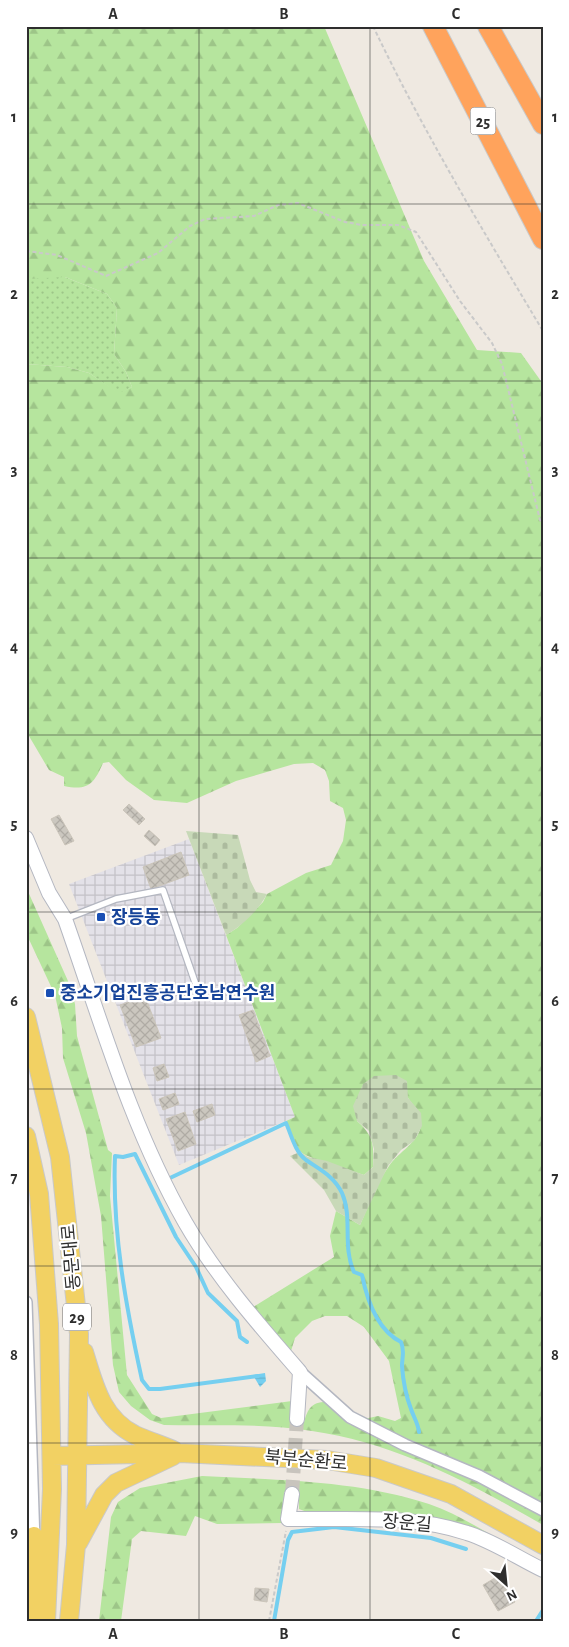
<svg xmlns="http://www.w3.org/2000/svg" width="569" height="1647" font-family="'Alegreya Sans','Noto Sans KR',sans-serif">
  <defs>
    <pattern id="industrial-grid" width="8" height="8" patternUnits="userSpaceOnUse" patternTransform="scale(1.25)"><rect width="8" height="8" fill="#e3e1e8"/><path d="M0 4h8M4 0v8" fill="none" stroke="#c3c1c7"/></pattern>
    <pattern id="green-dots" width="8" height="8" patternUnits="userSpaceOnUse" patternTransform="scale(1.25)"><rect width="8" height="8" fill="#b6e59e"/><path d="M2 2h.1M6 6h.1" fill="none" stroke="#9dc588" stroke-width="1.8" stroke-linecap="round"/></pattern>
    <pattern id="forest-firs" width="22" height="20" patternUnits="userSpaceOnUse" patternTransform="scale(1.25)"><rect width="22" height="20" fill="#b6e59e"/><path d="M5 1l3.5 6h-7zM16 11l3.5 6h-7z" fill="#9dc588"/></pattern>
    <pattern id="cemetery-stones" width="16" height="16" patternUnits="userSpaceOnUse" patternTransform="scale(1.25)"><rect width="16" height="16" fill="#c8d9b8"/><path d="M2 7V4a2 2 0 0 1 4 0v3zM10 15v-3a2 2 0 0 1 4 0v3z" fill="#acbb9e"/></pattern>
    <pattern id="water-rules" width="6" height="5" patternUnits="userSpaceOnUse" patternTransform="scale(1.25)"><rect width="6" height="5" fill="#75cff0"/><path d="M0 2.5h6" fill="none" stroke="#66b2ce"/></pattern>
    <pattern id="building-cross-hatch" width="8" height="8" patternUnits="userSpaceOnUse" patternTransform="scale(1.25)"><rect width="8" height="8" fill="#cbc7bf"/><path d="M0 0l8 8M0 8l8-8" fill="none" stroke="#afaba4"/></pattern>
  </defs>
  <rect width="100%" height="100%" fill="#efe9e1"/>
  <!-- industrial -->
  <path fill="url(#industrial-grid)" d="M189 839 295 1117 179 1165 69 884Z"/>
  <!-- green -->
  <path fill="url(#green-dots)" d="M35 277H65L107 294 117 308 114 354 126 372 132 387 119 394 89 373 67 367 26 364V279Z"/>
  <!-- forest -->
  <path fill="url(#forest-firs)" d="M26 26H324L424 261 477 350 521 353 543 384V1506L364 1419 378 1416 395 1421 401 1418 389 1361 364 1327 347 1316H325L312 1321 295 1338 291 1351 277 1338 253 1307 334 1257 330 1236 336 1211 360 1225C369 1205 377 1183 389 1166 398 1152 420 1142 421 1124 422 1113 414 1107 408 1098L357 1121C374 1136 374 1145 373 1167L364 1175C355 1172 306 1157 302 1153 294 1145 291 1130 286 1121L295 1117 226 935 237 928 263 902 267 894 306 873 331 865 343 841 346 820 343 808 330 801 329 781 325 770 313 763 294 764 236 781 187 803 154 800 126 780 109 762 103 763C94 784 88 791 64 786V777L49 770 26 731V364L67 367 89 373 119 393 132 387 126 372 114 354 117 308 107 294 65 277 26 279Z
    M26 887 68 981 75 1004 77 1036 108 1150 112 1153 110 1196 127 1375 152 1414 161 1418 292 1401V1420L304 1422C308 1409 311 1402 326 1402L543 1517V1525C470 1483 396 1443 312 1431 264 1423 213 1426 164 1425L150 1420 131 1406 119 1392 113 1365 101 1216 86 1133 63 1058 62 1028 55 995 26 933Z
    M202 1476C278 1480 356 1480 429 1504 456 1513 482 1530 507 1544L469 1531 307 1512 299 1509V1493L284 1492 283 1523 217 1524 195 1516 186 1536 141 1531 132 1539 121 1621H99L111 1517 118 1502 140 1488Z"/>
  <!-- cemetery -->
  <path fill="url(#cemetery-stones)" d="M186 831 238 835 250 880 256 892 267 894C258 911 242 926 226 935Z
    M396 1075 407 1081 408 1098 421 1113 422 1126 414 1141 401 1150 388 1166 360 1225 336 1211 324 1190 290 1156 300 1152 308 1157 327 1161 364 1175 373 1167 374 1149 369 1131 357 1121 353 1106 363 1084 374 1076Z"/>
  <!-- water -->
  <path fill="url(#water-rules)" d="M265 1373 266 1381 260 1387 253 1375Z"/>
  <g fill="none" stroke-linecap="round" stroke-linejoin="round">
    <!-- stream -->
    <path stroke="#75cff0" stroke-width="4" d="M170 1178 286 1123C291 1134 295 1152 306 1160 319 1169 334 1176 342 1193 353 1218 342 1246 354 1272L362 1275C367 1300 377 1330 401 1342 405 1351 402 1357 402 1366 403 1380 406 1396 411 1409 414 1418 418 1423 419 1432
      M247 1342 240 1337 237 1321 208 1293 196 1267 176 1237 135 1154 123 1157 115 1156C112 1232 126 1307 142 1380L149 1389H160L258 1376
      M274 1621 288 1540 292 1532 334 1527 431 1538 466 1549
      M536 1621 543 1610"/>
  </g>
  <!-- building -->
  <path fill="url(#building-cross-hatch)" stroke="#cbc5ba" d="M129 804 145 819 139 825 123 810Z
    M59 815 74 841 65 845 51 819Z
    M149 830 160 840 155 846 144 836Z
    M181 852 189 875 151 889 143 867Z
    M145 996 161 1038 136 1047 120 1005Z
    M253 1010 270 1056 256 1062 239 1015Z
    M164 1064 169 1077 157 1081 153 1068Z
    M175 1093 179 1104 163 1110 159 1099Z
    M212 1104 215 1115 197 1122 193 1111Z
    M185 1112 196 1144 178 1151 166 1119Z
    M500 1575 515 1602 498 1611 483 1585Z
    M255 1588 269 1589 267 1602 254 1600Z"/>
  <g fill="none" stroke-linecap="round" stroke-linejoin="round">
    <!-- tertiary-tunnel -->
    <path stroke="#c8c4bd" stroke-width="14" stroke-dasharray="14 7" stroke-linecap="butt" d="M292 1494 297 1419"/>
    <defs>
      <path id="service" d="M65 919 116 899 163 890 197 988"/>
      <path id="minor" d="M26 1302 34 1542
        M300 1372 350 1417 405 1445 479 1476 543 1510"/>
      <path id="tertiary" d="M26 838 49 893 65 919C101 1021 131 1127 185 1222 216 1276 259 1325 300 1372L297 1419
        M292 1494 288 1519C347 1520 410 1514 467 1533 493 1541 518 1558 543 1570"/>
      <path id="primary" d="M26 1017 60 1157 79 1334 76 1545 69 1621
        M26 1136 39 1194 49 1324 52 1489 46 1621
        M84 1352C94 1384 101 1418 135 1435 148 1441 162 1445 175 1451
        M52 1456 180 1453 327 1460 376 1468 451 1494 543 1545
        M78 1543 104 1495 116 1483 173 1456
        M34 1621 37 1573 34 1536"/>
      <path id="motorway" d="M433 26 543 239
        M488 26 543 124"/>
    </defs>
    <!-- service casing -->
    <use href="#service" stroke="#b4b7c1" stroke-width="8"/>
    <!-- minor casing -->
    <use href="#minor" stroke="#b4b7c1" stroke-width="14"/>
    <!-- tertiary casing -->
    <use href="#tertiary" stroke="#b4b7c1" stroke-width="16"/>
    <!-- primary casing -->
    <use href="#primary" stroke="#c9c9c9" stroke-width="20"/>
    <!-- motorway casing -->
    <use href="#motorway" stroke="#c9c9c9" stroke-width="22"/>
    <!-- path -->
    <path stroke="#c9c9c9" stroke-width="2" stroke-dasharray="4 2.5" stroke-linecap="butt" d="M373 26C423 131 483 231 543 331
      M26 251 57 255 106 276 158 253 190 226 205 219 254 216 278 205 298 203 345 222 362 225H398L416 232 460 301 492 343 502 364 540 520 543 524
      M269 1621 286 1531"/>
    <!-- service -->
    <use href="#service" stroke="#fff" stroke-width="5.5"/>
    <!-- minor -->
    <use href="#minor" stroke="#fff" stroke-width="11"/>
    <!-- tertiary -->
    <use href="#tertiary" stroke="#fff" stroke-width="14"/>
    <!-- primary -->
    <use href="#primary" stroke="#f2d163" stroke-width="18"/>
    <!-- motorway -->
    <use href="#motorway" stroke="#ffa35c" stroke-width="20"/>
  </g>
  <!-- grid -->
  <path fill="none" stroke="#2e2e2e" stroke-width="1" stroke-opacity="0.55" d="M199 26V1621M370 26V1621M26 204H543M26 381H543M26 558H543M26 735H543M26 912H543M26 1089H543M26 1266H543M26 1443H543"/>
  <!-- markers -->
  <g fill="#1a4fb4" stroke="#fff" stroke-width="2">
    <rect x="96" y="912" width="10" height="10" rx="2.5"/>
    <rect x="45" y="988" width="10" height="10" rx="2.5"/>
  </g>
  <g text-anchor="middle" stroke-width="4.5" stroke-linejoin="round" paint-order="stroke">
    <!-- shield labels -->
    <g fill="#fff" stroke="#6d6d6d" stroke-width="1">
      <rect x="470.5" y="107.5" width="25" height="27" rx="4"/>
      <rect x="63" y="1303.5" width="28" height="27" rx="4"/>
    </g>
    <g font-size="16" font-weight="bold" fill="#2e2e2e">
      <text x="483" y="127">25</text>
      <text x="77" y="1323">29</text>
    </g>
    <!-- transit labels -->
    <g font-size="18" font-weight="bold" fill="#164399" stroke="#fff" text-anchor="start">
      <text x="111" y="923">장등동</text>
      <text x="60" y="999">중소기업진흥공단호남연수원</text>
    </g>
    <!-- street labels -->
    <g font-size="18" fill="#2e2e2e" stroke="#fff">
      <text transform="translate(71 1257) rotate(-95)" y="6">동문대로</text>
      <text transform="translate(306 1460) rotate(5)" y="6">북부순환로</text>
      <text transform="translate(407 1523) rotate(5)" y="6">장운길</text>
    </g>
  </g>
  <!-- border -->
  <rect width="569" height="1647" fill="none" stroke="#ffffff" stroke-width="55"/>
  <!-- north arrow -->
  <g transform="translate(506 1584) rotate(153)" stroke="#ffffff" stroke-width="4" paint-order="stroke">
  <path d="M0-4L9 19L0 12L-9 19Z" fill="#2e2e2e"/>
  <text y="-8" font-size="14" font-weight="bold" text-anchor="middle" fill="#2e2e2e">N</text>
  </g>
  <rect x="28" y="28" width="514" height="1592" fill="none" stroke="#2e2e2e" stroke-width="2"/>
  <g font-size="16" text-anchor="middle" font-weight="bold" fill="#2e2e2e">
    <text x="113" y="19">A</text>
    <text x="284" y="19">B</text>
    <text x="456" y="19">C</text>
    <text x="14" y="122">1</text>
    <text x="555" y="122">1</text>
    <text x="14" y="299">2</text>
    <text x="555" y="299">2</text>
    <text x="14" y="475">3</text>
    <text x="555" y="475">3</text>
    <text x="14" y="652">4</text>
    <text x="555" y="652">4</text>
    <text x="14" y="829">5</text>
    <text x="555" y="829">5</text>
    <text x="14" y="1006">6</text>
    <text x="555" y="1006">6</text>
    <text x="14" y="1183">7</text>
    <text x="555" y="1183">7</text>
    <text x="14" y="1360">8</text>
    <text x="555" y="1360">8</text>
    <text x="14" y="1537">9</text>
    <text x="555" y="1537">9</text>
    <text x="113" y="1639">A</text>
    <text x="284" y="1639">B</text>
    <text x="456" y="1639">C</text>
  </g>
</svg>
